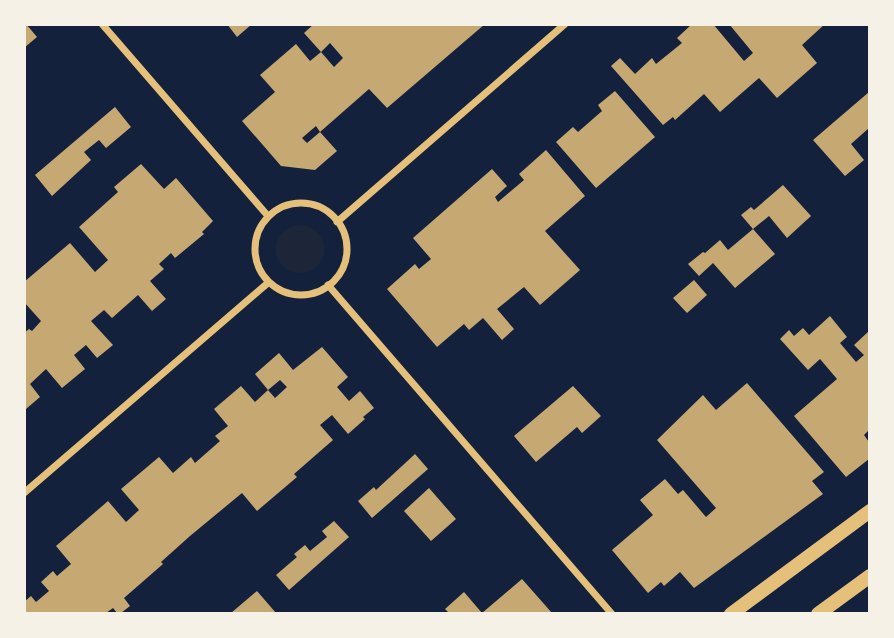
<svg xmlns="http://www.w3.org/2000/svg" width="894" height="638" font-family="'Playfair Display',serif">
  <rect width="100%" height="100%" fill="#14213d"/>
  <!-- green -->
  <path fill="#1d2539" d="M276 249a24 24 0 1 1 48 0a24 24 0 1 1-48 0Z"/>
  <!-- building -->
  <path fill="#c6a872" d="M24 24H26L37 37 24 48Z
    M227 24H252L237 37Z
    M314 24H485L387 108 369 89 320 132 316 126 302 138 307 143 320 132 337 151 315 170 281 166 242 121 275 92 260 75 296 44 310 61 321 52 334 67 343 58 330 43 321 52 304 33Z
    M692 24H713L744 61 753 53 729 24H825L802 45 817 63 777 98 759 78 720 112 704 94 675 120 673 117 663 125 611 66 620 58 635 74 652 58 656 64 682 43 677 38Z
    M615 91 655 137 596 188 556 142 573 127 578 132 602 111 598 105Z
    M869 92V128L851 144 864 160 845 176 813 140Z
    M115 107 131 127 106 148 99 140 84 152 91 160 52 196 35 175Z
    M546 150 585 196 545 231 580 270 540 305 524 287 497 309 514 329 502 340 483 318 469 330 464 324 437 347 387 289 415 264 419 269 431 259 413 238 492 169 507 186 495 197 498 202 524 180 519 174Z
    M141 164 164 189 176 178 213 221 202 232 204 234 175 258 171 253 159 264 164 269 150 281 166 299 152 311 138 295 112 318 104 310 91 321 113 345 97 358 86 345 74 355 85 369 62 388 46 369 30 384 40 397 26 409 24 333 29 329 32 331 41 321 24 302V282L70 243 95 272 108 260 79 227 118 192 114 187Z
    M783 185 811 216 787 238 769 216 753 229 741 215 751 207 754 210Z
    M753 229 775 254 735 288 713 263 699 276 688 264 703 252 705 253 720 240 728 250Z
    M694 280 707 295 687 313 673 298Z
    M830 316 847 337 840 343 856 362 864 355 854 345 869 331V430L864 435 869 442V459L846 477 794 416 837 379 820 359 808 370 780 339 789 330 794 336 803 328 809 335Z
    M322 347 348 377 337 387 349 401 360 391 374 408 363 417 365 419 348 434 332 415 320 425 333 440 294 474 297 477 257 511 242 493 190 536 161 562 163 564 124 598 130 606 121 613H117L113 608 106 613H24V602L31 596 36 602 49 591 41 582 53 571 57 576 71 564 56 546 108 501 126 522 139 510 121 489 159 457 173 473 191 457 195 463 220 441 215 436 228 426 214 409 241 386 255 402 268 390 275 398 287 387 280 380 268 390 255 374 279 353 293 370Z
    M747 383 824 472 812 481 823 494 694 588 680 572 664 586 661 582 648 593 612 550 653 515 640 500 665 479 678 494 683 490 706 517 716 508 657 440 703 395 716 410Z
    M573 386 601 416 582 433 577 427 536 462 514 436Z
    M415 454 428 469 372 518 358 501 374 487 376 490Z
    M429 488 456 519 431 541 404 511Z
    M334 521 349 537 289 590 276 575 297 557 294 554 305 545 310 551 327 537 322 531Z
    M522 579 552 613H449L445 609 464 592 482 613Z
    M257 591 276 613H231Z"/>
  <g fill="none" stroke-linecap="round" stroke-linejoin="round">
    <!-- minor -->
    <path stroke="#e5c07b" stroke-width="7" d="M102 24 268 216
      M255 249a46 46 0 1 1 92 0a46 46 0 1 1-92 0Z
      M337 222 565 24
      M328 285 612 614
      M24 493 269 282"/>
    <!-- secondary -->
    <path stroke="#e5c07b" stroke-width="14" d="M731 614 870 511
      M818 614 870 576"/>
  </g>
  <!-- border -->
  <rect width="894" height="638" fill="none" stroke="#f6f1e7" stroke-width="52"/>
</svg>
